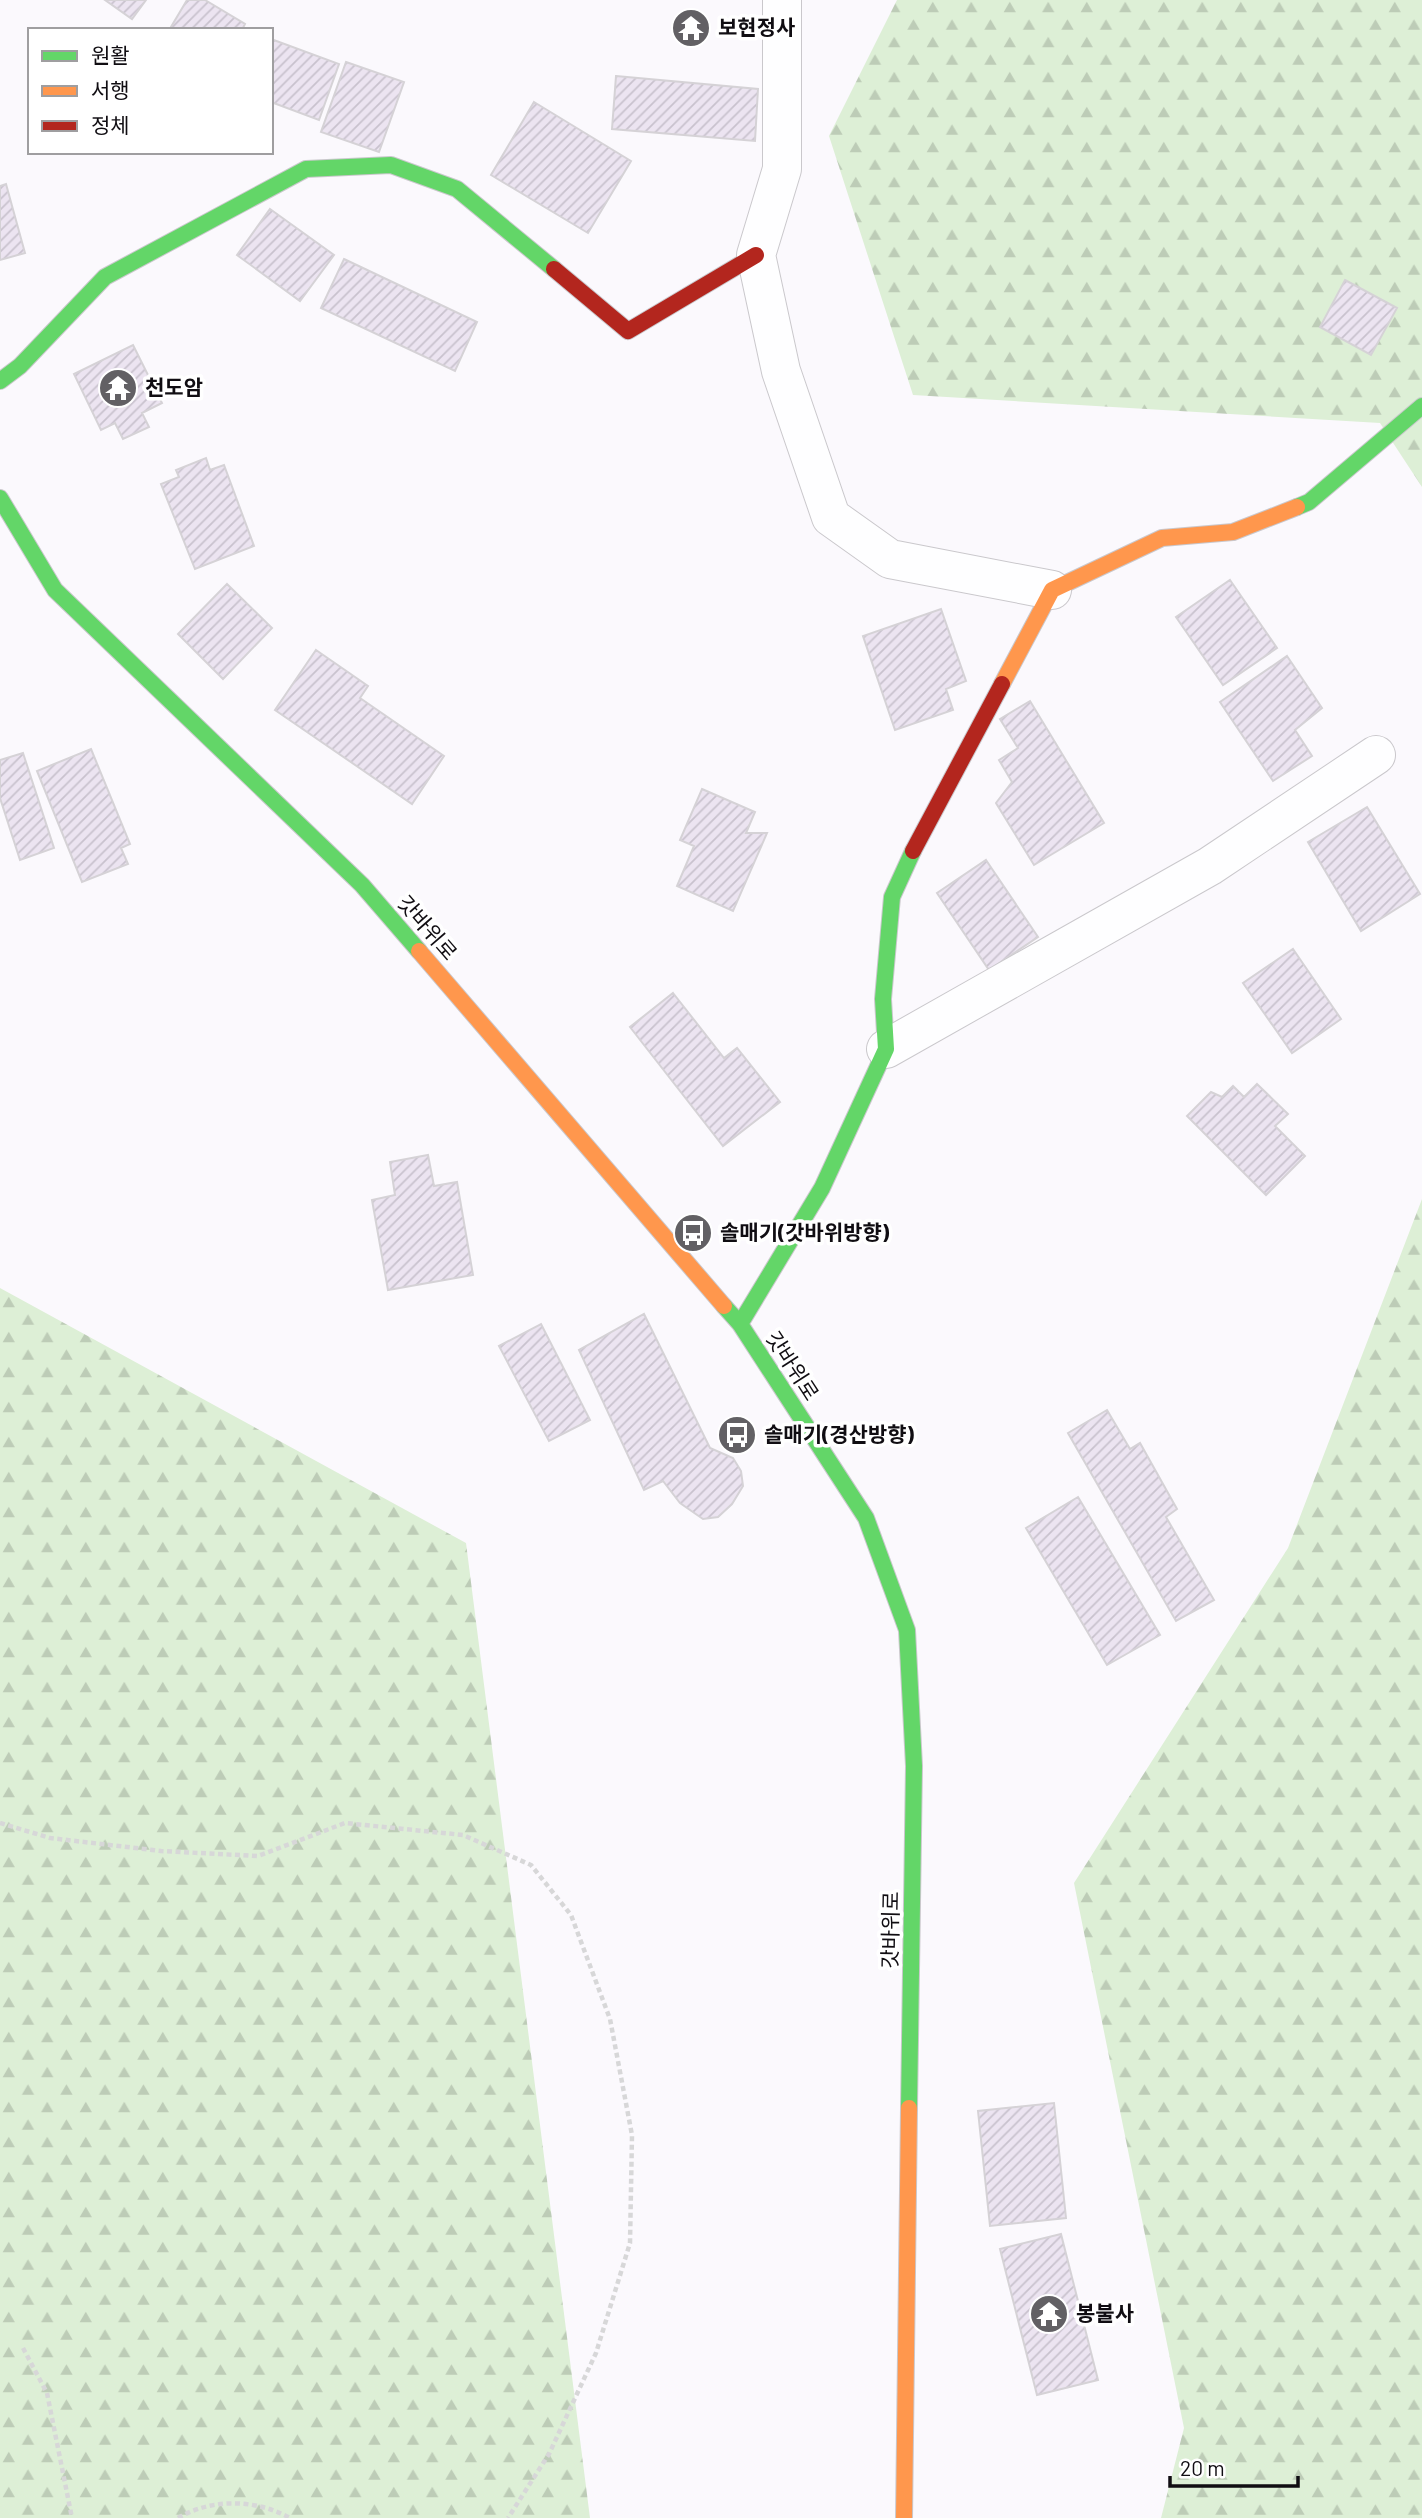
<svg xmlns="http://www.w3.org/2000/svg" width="1422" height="2518" font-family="Barlow,'Noto Sans KR',sans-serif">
  <defs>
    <pattern id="forest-firs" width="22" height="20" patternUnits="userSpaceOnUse" patternTransform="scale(1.75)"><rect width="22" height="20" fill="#ddefd6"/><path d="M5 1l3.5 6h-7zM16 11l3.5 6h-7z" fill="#bdccb7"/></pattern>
    <pattern id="building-hatch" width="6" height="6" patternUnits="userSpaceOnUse" patternTransform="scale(1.75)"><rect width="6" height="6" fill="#ece4f1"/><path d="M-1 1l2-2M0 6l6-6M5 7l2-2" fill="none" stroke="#c9c2ce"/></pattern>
  </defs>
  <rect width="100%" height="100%" fill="#fbf9fd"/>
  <!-- forest -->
  <path fill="url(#forest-firs)" d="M897 0H1422V487L1380 423 913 395 829 136Z
    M1422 1199V2518H1161L1184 2428 1074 1883 1288 1548Z
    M0 1288 466 1543 590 2518H0Z"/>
  <!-- building -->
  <path fill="url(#building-hatch)" stroke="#d5d2d6" stroke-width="2" d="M105 0H146L132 19Z
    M187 0H205L245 24 242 30H176L171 27Z
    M271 39 339 64 319 120 271 102Z
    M346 62 404 82 379 152 321 132Z
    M616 76 758 89 755 141 612 129Z
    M534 102 631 161 588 233 491 175Z
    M6 184 25 253 0 260V186Z
    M270 209 334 255 300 301 237 255Z
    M344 259 477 322 455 371 321 308Z
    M1345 280 1397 308 1371 355 1320 327Z
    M133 345 162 403 142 413 149 427 123 439 115 423 101 430 74 374Z
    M206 458 210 470 224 465 254 546 195 569 161 484 179 477 176 470Z
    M1230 580 1277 648 1223 685 1176 617Z
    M227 584 272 628 223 679 178 634Z
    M941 609 966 681 946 689 953 710 895 730 863 636Z
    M316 650 368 686 360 698 444 756 412 804 275 710Z
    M1287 656 1322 708 1295 730 1312 756 1273 781 1220 702Z
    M1030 701 1104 823 1034 865 996 803 1012 782 999 760 1018 748 1000 719Z
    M91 749 130 844 121 848 128 864 82 882 37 771Z
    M23 753 54 848 20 860 0 798V760Z
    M702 789 755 812 746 833H767L733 911 677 886 694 846 680 840Z
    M1367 807 1420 894 1361 931 1308 842Z
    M986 860 1038 937 989 970 937 893Z
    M1293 949 1341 1019 1292 1053 1243 983Z
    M673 993 724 1058 737 1048 780 1102 723 1146 630 1027Z
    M1257 1084 1288 1114 1275 1126 1305 1156 1266 1195 1187 1116 1211 1092 1222 1097 1233 1086 1244 1097Z
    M428 1155 434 1186 457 1182 473 1275 388 1290 372 1200 395 1195 390 1162Z
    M644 1314 710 1448 733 1458 741 1471 743 1486 732 1504 718 1517 703 1519 680 1503 663 1481 644 1490 579 1350Z
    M541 1324 590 1420 549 1441 499 1346Z
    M1107 1410 1130 1449 1140 1443 1177 1509 1166 1517 1214 1600 1176 1621 1068 1433Z
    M1078 1497 1160 1635 1107 1665 1026 1528Z
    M1054 2103 1066 2218 990 2226 978 2111Z
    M1061 2234 1098 2380 1037 2395 1000 2249Z"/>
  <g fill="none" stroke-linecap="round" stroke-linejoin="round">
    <defs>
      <path id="street" d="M782 0V169L756 255 781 371 831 517 890 559 1052 590
        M886 1049 1210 866 1376 755"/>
      <path id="fast" d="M0 381 20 366 105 277 306 169 391 165 457 189 554 269
        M0 498 55 590 362 885 419 951
        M1297 507 1309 502 1422 406
        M724 1306 740 1324 866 1518 907 1630 914 1766 909 2108
        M740 1324 822 1188 886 1049 883 999 892 897 913 851"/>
      <path id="slow" d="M1002 684 1052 590 1162 538 1233 532 1297 507
        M419 951 724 1306
        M904 2518 909 2108"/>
      <path id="jam" d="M554 269 628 331 756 255
        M913 851 1002 684"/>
    </defs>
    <!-- street casing -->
    <use href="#street" stroke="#cac8cc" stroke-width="40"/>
    <!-- fast casing -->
    <use href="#fast" stroke="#cac8cc" stroke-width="18"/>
    <!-- slow casing -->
    <use href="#slow" stroke="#cac8cc" stroke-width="18"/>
    <!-- jam casing -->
    <use href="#jam" stroke="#cac8cc" stroke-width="18"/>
    <!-- path -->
    <path stroke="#d7d7d8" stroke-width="4.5" stroke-dasharray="5 3.5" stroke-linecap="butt" d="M0 1823 50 1838 161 1851 258 1856 345 1823 463 1835 531 1865 571 1915 610 2019 632 2135 630 2243 596 2353 549 2454 508 2518
      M23 2348 47 2393 72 2518
      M178 2518C212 2498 256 2499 290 2518"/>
    <!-- street -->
    <use href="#street" stroke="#fefeff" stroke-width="38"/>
    <!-- fast -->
    <use href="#fast" stroke="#63d668" stroke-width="16"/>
    <!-- slow -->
    <use href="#slow" stroke="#ff974d" stroke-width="16"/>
    <!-- jam -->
    <use href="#jam" stroke="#b3261e" stroke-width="16"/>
  </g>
  <!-- icons -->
  <defs>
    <symbol id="temple-disc" viewBox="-11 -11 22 22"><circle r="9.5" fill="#626064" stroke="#fff"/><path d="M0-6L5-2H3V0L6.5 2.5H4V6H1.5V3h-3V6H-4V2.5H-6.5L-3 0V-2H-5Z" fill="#fff"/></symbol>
    <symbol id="bus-disc" viewBox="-11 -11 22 22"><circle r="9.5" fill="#626064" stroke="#fff"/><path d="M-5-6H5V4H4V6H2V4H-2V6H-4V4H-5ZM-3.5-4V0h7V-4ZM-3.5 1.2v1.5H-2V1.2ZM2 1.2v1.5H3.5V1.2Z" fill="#fff"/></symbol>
  </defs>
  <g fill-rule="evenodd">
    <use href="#temple-disc" x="669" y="6" width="44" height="44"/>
    <use href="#temple-disc" x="96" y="366" width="44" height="44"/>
    <use href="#bus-disc" x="671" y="1211" width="44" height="44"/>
    <use href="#bus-disc" x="715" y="1413" width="44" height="44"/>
    <use href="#temple-disc" x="1027" y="2292" width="44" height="44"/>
  </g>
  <g text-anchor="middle" stroke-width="7" stroke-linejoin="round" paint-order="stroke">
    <!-- poi labels -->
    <g font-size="21" font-weight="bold" fill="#100d12" stroke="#fff" text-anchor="start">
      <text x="718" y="35">보현정사</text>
      <text x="145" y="395">천도암</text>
      <text x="720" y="1240">솔매기(갓바위방향)</text>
      <text x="764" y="1442">솔매기(경산방향)</text>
      <text x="1076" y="2321">봉불사</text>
    </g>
    <!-- street labels -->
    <g font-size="21" fill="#100d12" stroke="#fff">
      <text transform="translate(427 928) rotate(49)" y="7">갓바위로</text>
      <text transform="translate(792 1366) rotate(57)" y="7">갓바위로</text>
      <text transform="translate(891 1930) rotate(-89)" y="7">갓바위로</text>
    </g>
  </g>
  <!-- legend -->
  <rect x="28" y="28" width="245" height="126" fill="#ffffff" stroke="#9f9ea0" stroke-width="2"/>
  <rect x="42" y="51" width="35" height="10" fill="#63d668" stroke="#9f9ea0" stroke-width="2"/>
  <text x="91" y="63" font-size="21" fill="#100d12">원활</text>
  <rect x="42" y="86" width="35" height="10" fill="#ff974d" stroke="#9f9ea0" stroke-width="2"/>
  <text x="91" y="98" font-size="21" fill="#100d12">서행</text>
  <rect x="42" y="121" width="35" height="10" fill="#b3261e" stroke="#9f9ea0" stroke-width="2"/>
  <text x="91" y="133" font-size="21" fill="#100d12">정체</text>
  <!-- scale -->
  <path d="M1170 2476v10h128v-10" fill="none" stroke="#100d12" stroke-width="3.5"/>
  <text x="1180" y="2476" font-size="21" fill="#100d12" stroke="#ffffff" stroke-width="5" paint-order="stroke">20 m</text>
</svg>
